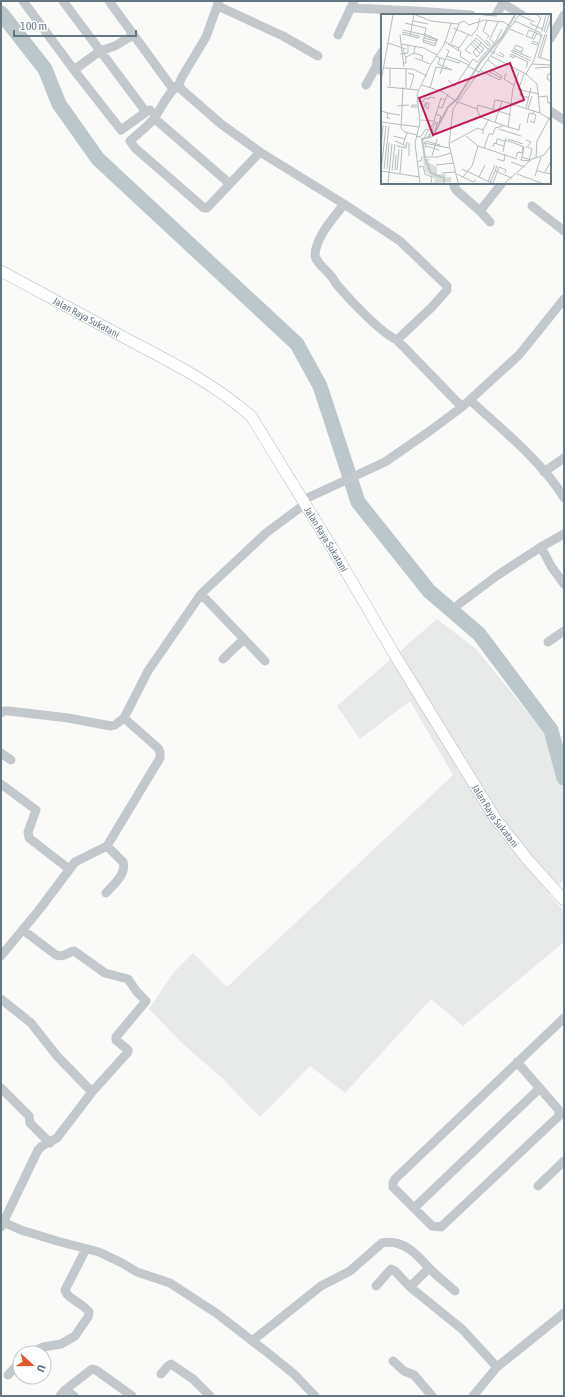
<svg xmlns="http://www.w3.org/2000/svg" width="565" height="1397" font-family="'Asap Condensed',sans-serif">
  <rect width="100%" height="100%" fill="#fafaf8"/>
  <!-- built -->
  <path fill="#e8e9e9" d="M437 619 476 649 550 740 564 782V880L549 894 564 911V942L463 1026 431 999 345 1093 310 1066 260 1117 223 1079 181 1042 149 1009 174 972 193 953 227 987 453 775 410 701 360 739 337 706Z"/>
  <g fill="none" stroke-linecap="round" stroke-linejoin="round">
    <!-- river -->
    <path stroke="#bbc7cb" stroke-width="15" d="M1 13 45 69 59 104 98 159 297 344 320 386 358 502 429 591 479 634 551 730 564 778"/>
    <defs>
      <g id="major">
        <path id="s1" d="M1 271C43 294 85 316 127 339 171 362 213 383 251 416L334 551 396 657 495 818 528 860 564 900"/>
      </g>
    </defs>
    <!-- major casing -->
    <use href="#major" stroke="#b5babe" stroke-width="12"/>
    <!-- minor -->
    <path stroke="#c3c8cc" stroke-width="9" d="M23 1 74 70 121 130 146 112
      M63 1 146 112 150 110
      M109 1 173 89
      M219 1 206 37 182 77 179 84 181 89 221 124 260 152 344 204 400 241 447 286V290L432 307 397 340 462 407
      M502 3 522 15
      M218 6 283 36 318 56
      M352 8 416 11 471 15
      M496 15 504 1
      M338 35 354 1
      M550 39 564 15
      M382 52 377 60 376 67 382 71
      M74 70 100 51 115 46 133 35
      M179 84C167 94 163 105 155 117 149 126 137 134 130 141L135 148 204 208H207L260 152
      M366 85 376 67
      M550 111 564 120
      M154 118 229 183
      M456 183 454 186 456 190 480 211 490 222
      M344 204C333 219 317 235 315 254 315 263 327 270 331 276 334 279 335 283 338 286 350 300 381 333 397 340
      M532 206 564 231
      M480 211 502 183
      M470 400C501 429 542 461 564 498
      M544 472 564 458
      M303 500 385 462 427 433 462 407 519 355 564 299
      M564 534 541 547 551 566 564 584
      M201 594 265 661
      M459 604 498 575 541 547
      M548 642 564 631
      M223 659 244 639
      M1 713 4 711H9L68 718 111 726 115 725 124 718 148 671 201 594 266 533 305 504
      M1 753 11 760
      M1 784 36 810 28 832 29 838 69 869
      M106 893C113 885 127 874 123 862L107 846
      M1 956 39 910 75 862 107 846 160 758V752L158 748 124 718
      M1 999 31 1023 57 1056 92 1092 128 1052V1050L116 1040V1037L146 1001 137 992 128 979 105 973 74 951C67 952 65 958 56 955L23 930
      M517 1062 558 1109 560 1115 441 1227 432 1226 393 1187V1183L395 1179 564 1018
      M1 1088 29 1116 30 1123 50 1143
      M538 1186 564 1161
      M414 1208 540 1088
      M1 1221 21 1230 57 1241 99 1252 122 1263 137 1272 170 1283 216 1313 268 1353 294 1374 315 1396
      M1 1227 38 1150 42 1146 57 1138 92 1092
      M376 1286 391 1269 395 1271 410 1287 429 1268
      M410 1287 462 1329 497 1367
      M252 1341 321 1286 350 1271 382 1243C403 1239 417 1254 429 1268 437 1276 446 1283 455 1291
      M30 1353 43 1347 61 1344 75 1336 88 1317 89 1312C83 1303 67 1299 65 1290L86 1249
      M393 1361 404 1371 414 1375 432 1396
      M161 1374 168 1366 171 1364 193 1379 210 1396
      M8 1375 20 1362
      M65 1390 74 1396
      M60 1396 65 1390 92 1369 96 1370 132 1396
      M473 1396 497 1367 564 1313"/>
    <!-- major -->
    <use href="#major" stroke="#fff" stroke-width="11"/>
  </g>
  <g text-anchor="middle" stroke-width="4" stroke-linejoin="round" paint-order="stroke">
    <!-- street labels -->
    <g font-size="10" fill="#657683" stroke="#fff">
      <text dy="4" stroke="none"><textPath href="#s1" startOffset="97">Jalan Raya Sukatani</textPath></text>
      <text dy="4" stroke="none"><textPath href="#s1" startOffset="434">Jalan Raya Sukatani</textPath></text>
      <text dy="4" stroke="none"><textPath href="#s1" startOffset="758">Jalan Raya Sukatani</textPath></text>
    </g>
  </g>
  <!-- overview -->
  <g transform="translate(381 14)">
    <rect width="170" height="170" fill="#fafaf8"/>
    <path d="M42 145H50L47 148 56 153V161L64 160 65 163H70V168L53 169 54 165 44 157Z" fill="#dadfd7"/>
    <path fill="none" stroke="#bbc7cb" stroke-width="2" d="M63 169V164L50 159 44 144 41 125 52 122 67 93 76 85 100 47 121 23 134 1"/>
    <path fill="none" stroke="#b5bdc2" stroke-width="1" d="M35 1 50 7 76 10 83 7 88 11 103 6 123 8 130 13M102 1 116 2M138 1 154 8M32 7 47 10M134 7 160 19M150 8V10L161 15M24 9 45 14 42 28 54 32 56 25M72 14 91 22 95 16M129 15 143 21M22 16 44 21M96 16 99 4M161 17 165 1M21 18 38 22V24M163 18 168 1M156 19 153 25 145 22 148 16 160 21 159 23M165 19 170 4M19 20 20 30 43 34 56 41M21 20 38 24M95 20 108 32 109 30 105 26M164 20 157 43 170 47M29 22 33 1M44 22 57 26 44 20M43 24 55 27M106 24 108 22 102 17 106 7M151 24 160 4 156 1M42 26 55 30M93 26 103 35 101 37M64 28 78 34 77 36M91 28 97 33 101 37 96 43 92 38 95 35 96 33H97L100 29 113 40 114 36M7 29 25 35M70 29 78 10M113 29 109 25 117 8M150 29 156 31 157 29 151 27M20 30 23 53M67 30 80 38 79 42 89 49M90 30 99 39M78 34 88 20M22 35 25 45V49H22M33 39 42 42 41 46M19 40 27 39V31M90 40 84 36 95 24 101 29M115 40 122 43 123 41 118 38M140 40 142 34 135 31 133 35 141 38M55 42 64 46 68 37 65 35M66 42 79 47M110 42 145 60 156 70 159 99 170 106M134 42 133 44 129 42 130 40 134 42 147 48 145 54M25 43 33 39 34 33M34 44 49 50M59 44 57 50 71 56 61 54M159 44 166 20M65 45 78 49 79 47 88 51M107 46 117 54M150 47 131 38V36L150 44M151 50 170 51M87 52 98 58M2 54 32 55 46 62M9 54V72M154 54 170 53M99 56 108 61 119 66 121 62 111 56 108 61M109 58 120 64M27 59 33 61 29 75M125 59 123 65 133 71M59 60 64 46M145 60 153 46 161 20M170 60H167L166 65 170 67M67 66 74 72 92 45 96 48 115 27 121 15M0 67 12 1M41 71 62 78 77 89M6 73 37 76M22 73 20 114 24 118 36 121M25 74V54M49 74 55 53 61 54M137 76 143 60M158 83 166 82 167 89H170M148 84 139 81 140 76 158 80M35 87 42 88 44 84 48 85 49 83 54 84M121 87 159 99M77 88 96 95 99 103 127 113 132 74 138 58M36 91H31L30 93H37M16 92 28 91M43 93 45 88V94L47 95 48 89H46M57 93 61 94 64 86M145 94 150 74M96 95 97 91 130 101M147 95 151 82M112 96 114 86 121 87 114 108M0 97 7 99 6 104H9M7 99 19 101M55 100 60 102 58 109 56 108M40 106 53 107 60 84 64 86 67 80M149 107 153 109 155 101 153 100M0 108 38 113M55 108 47 123 55 114 56 108M146 109 148 99 152 100 153 97M5 112 0 157 39 163M127 113 138 116 139 110M118 115 140 122M102 116 108 105M12 122 24 125M35 122 39 123 45 115 48 116M85 122 97 132M43 123 54 107M127 125 142 130M14 127 25 132M28 129V142M43 129 45 127 59 131V133M69 129 97 114 102 116V120M115 130 116 125 124 127 125 124M22 131 26 119M16 132 25 134 26 128M45 132 43 129 68 134M112 133 113 129 123 132M0 134 2 111M44 134 45 132 58 136M103 134 108 120H112L114 114 122 112M145 134 150 128 145 126M122 138 124 127H128L143 133 141 143 150 146M51 142 56 125M135 143 137 138 141 139 142 132M141 143 140 146 148 147 151 135 147 133M155 144 156 127 170 101M116 145 123 147 124 140M37 147H40L41 143H57L70 139M130 148 144 153M55 151 73 149M38 153 42 152 44 160 51 163 50 169M3 155 8 112M6 155 8 129M81 155 111 169M11 156 14 130M14 156 15 141M16 156 18 135M114 157 131 164M156 157 170 160M164 158 170 147M19 159 21 135M61 159 74 158M76 160 92 168 95 166M136 160 160 169M154 162 160 143M82 163 91 152 97 132 136 145M98 163 104 151M107 167 114 151M7 169 11 130M39 169 34 129 39 109 36 80 50 50 63 31 70 10M77 169 68 130 72 95 138 1M109 169 116 152M112 169 118 153 125 156 124 159M124 169 151 145 163 141 170 131"/>
    <path fill="#c2185b" fill-opacity="0.15" stroke="#c2185b" stroke-width="2" d="M129 49 143 86 52 121 38 84Z"/>
    <rect width="170" height="170" fill="none" stroke="#657683" stroke-width="2"/>
  </g>
  <!-- border -->
  <rect width="565" height="1397" fill="none" stroke="#657683" stroke-width="4"/>
  <!-- north arrow -->
  <g transform="translate(32 1365) rotate(111)"><circle r="19" fill="#ffffff" stroke="#c1c8cd"/>
  <path d="M0-3L7 15L0 10L-7 15Z" fill="#e4572e"/>
  <text y="-6" font-size="11" font-weight="bold" text-anchor="middle" fill="#657683">U</text>
  </g>
  <!-- scale -->
  <path d="M14 30v6h122v-6" fill="none" stroke="#657683" stroke-width="2"/>
  <text x="20" y="30" font-size="12" fill="#657683" stroke="#ffffff" stroke-width="3" paint-order="stroke">100 m</text>
</svg>
